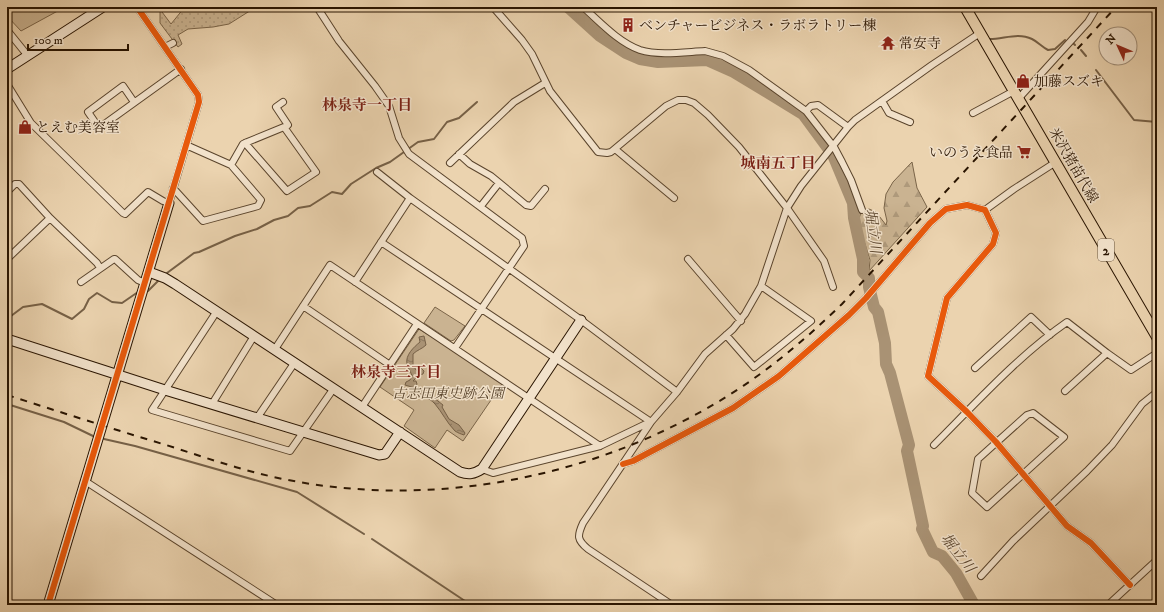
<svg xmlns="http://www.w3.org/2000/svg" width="1164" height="612" font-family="'IM FELL DW Pica','Noto Serif JP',serif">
  <defs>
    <pattern id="grass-dots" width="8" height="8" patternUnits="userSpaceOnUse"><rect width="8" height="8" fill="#cab391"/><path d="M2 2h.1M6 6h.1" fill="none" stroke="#ae997b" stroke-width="1.8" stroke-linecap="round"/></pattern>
    <pattern id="forest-firs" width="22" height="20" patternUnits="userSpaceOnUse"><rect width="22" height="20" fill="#cab391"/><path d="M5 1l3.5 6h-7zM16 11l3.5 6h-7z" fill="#ae997b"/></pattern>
    <pattern id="water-ripples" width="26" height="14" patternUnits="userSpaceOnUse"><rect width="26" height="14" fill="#a99274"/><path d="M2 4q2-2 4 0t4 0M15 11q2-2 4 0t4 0" fill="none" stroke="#8a765d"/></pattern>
  </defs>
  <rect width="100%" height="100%" fill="#ebd3af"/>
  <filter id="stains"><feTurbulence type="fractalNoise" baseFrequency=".005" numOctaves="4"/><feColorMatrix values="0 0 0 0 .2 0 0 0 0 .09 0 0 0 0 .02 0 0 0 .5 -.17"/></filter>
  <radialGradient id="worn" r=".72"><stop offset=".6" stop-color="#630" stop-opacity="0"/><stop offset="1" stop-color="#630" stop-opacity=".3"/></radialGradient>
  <!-- grass -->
  <path fill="url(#grass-dots)" stroke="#7a6448" d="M160 7H165L162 12 171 24 184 8V7H256L229 24 213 27 188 29 178 35 182 44 178 47 160 23Z"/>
  <!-- forest -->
  <path fill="url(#forest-firs)" stroke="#7a6448" d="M912 162 917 188 927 207 869 271 870 260 858 222 861 212 869 209 876 212 886 225 887 221 884 208 886 194 893 182Z"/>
  <!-- park -->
  <path fill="#cab391" stroke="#7a6448" d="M7 7H65L21 31 7 16Z
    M435 307 465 326 454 340 451 341 424 323Z
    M419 329 453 350 502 384 463 441 447 430 435 448 404 426 414 410 380 387Z"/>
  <!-- water -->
  <path fill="url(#water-ripples)" stroke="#766046" d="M424 336 426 345C422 349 417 350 413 354V365L416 370 418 371 421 368 424 371 423 374 419 375 413 381H416L417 384 416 386 419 388 427 394H429L443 405 442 407 449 419 459 425 465 433 464 435C461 434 458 433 455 431 447 423 442 412 435 404 429 397 421 397 415 388L405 385 406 382 410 380 412 376C411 372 408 368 407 364 405 355 414 347 420 342L419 337Z"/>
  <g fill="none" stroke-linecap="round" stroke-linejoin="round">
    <!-- stream -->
    <path stroke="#766046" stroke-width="2" d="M990 39C1004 39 1018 32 1032 39 1038 42 1042 47 1048 50L1055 49 1065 40
      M1073 43 1075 45
      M1081 50 1086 56
      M1096 70 1134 120 1157 122
      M167 273 194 253 199 252 235 236 257 229 274 220 288 216 298 208 310 206 332 192 342 194 351 184 376 168 390 162 418 142 434 139 447 122 459 118 477 102
      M148 291 159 280
      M7 319 23 307 42 304 72 319 84 309 89 299 97 293 112 302 122 303 138 292
      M7 404 64 422 93 436
      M104 439 135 446 297 492 364 534
      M372 539 471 605"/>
    <!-- river -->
    <path stroke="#a99274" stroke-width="12" d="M568 7 600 36 626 53 640 59 658 62 707 60 734 72 803 114 833 155 853 203 854 218 863 259V272L869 278V287L874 307 878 312 885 343 886 364 890 373 909 445 907 451 923 526 922 529 933 552 942 556 956 573 974 605"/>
    <defs>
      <path id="street" d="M317 7 339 41 375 86 389 106 399 138 409 154 522 238 524 246 455 348
        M493 7 522 40 532 54 550 91 598 152 607 153 611 152 666 106 678 100H686L694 103 708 115 739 147 787 208 824 261 833 287
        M583 7C600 22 618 42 640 50 659 56 685 52 705 51L723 56 749 70 806 111 834 147 842 162 851 180 862 210
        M7 30 28 56
        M165 47 173 43
        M7 84 31 123 123 213 125 214 148 192 163 201 169 203 199 102 198 95 137 7
        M1019 98 1088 22 1097 7
        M882 101 889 113 910 122
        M134 102 123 86 88 112 99 128 181 69
        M283 102 276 107 288 125 285 128
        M806 111 811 106 818 105 848 127
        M973 113 1014 91
        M186 145 231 165 243 144 245 143 284 127 316 172 287 191 245 143
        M615 149 674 198
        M459 154 470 164 491 176 526 205 531 206 545 189
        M450 163 514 102 545 83
        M377 172 410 198 581 320 677 392
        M173 188 203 221 258 206 261 200 231 165
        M7 192 15 184H19L50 218 97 263 100 268
        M481 206 499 183
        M985 210 1014 189 1056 162
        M381 242 651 422
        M7 259 50 218
        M688 259 741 321
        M81 282 114 259H115L138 280 145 283
        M355 282 410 198
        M303 306 390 365
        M217 311 152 410 290 451 334 388
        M726 335 754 367 811 321 761 286
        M275 349 330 265 600 446
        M1107 353 1131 370 1157 353
        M975 368 1031 317 1050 335
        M212 404 254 336
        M362 407 417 324
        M1033 413 1064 437 987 507 972 493 978 459 1027 415Z
        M257 418 295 362
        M934 445C976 403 1018 356 1067 322L1107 353 1065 391
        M623 464 633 461 733 408 779 376 849 315 866 298 930 223 946 209 967 205 985 210 996 233 993 244 947 298 928 376 967 412 996 442 1067 526 1091 543 1130 585
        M482 469 493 473 600 446 650 422
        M85 481 277 605
        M981 576 1013 541 1087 471 1112 445 1142 404 1157 392
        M672 605 588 549C577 540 577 536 583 523L651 422 677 392 705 354 733 329 745 314 761 286 787 208 801 186 848 127 855 120 932 65 980 33
        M1108 605 1157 560"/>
      <path id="secondary" d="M7 69 103 7
        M149 272 165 278 175 284 460 472C469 475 474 474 482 469L581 320
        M7 339 165 390 379 455 385 454 400 432
        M48 605 169 203"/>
      <path id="primary" d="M965 7 1157 337"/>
    </defs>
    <!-- street casing -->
    <use href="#street" stroke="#5a442c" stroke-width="8"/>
    <!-- secondary casing -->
    <use href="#secondary" stroke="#291400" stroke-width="11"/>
    <!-- primary casing -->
    <use href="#primary" stroke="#291400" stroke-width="12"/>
    <!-- street -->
    <use href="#street" stroke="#f2e2cb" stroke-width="6"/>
    <!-- secondary -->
    <use href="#secondary" stroke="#f2e2cb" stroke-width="9"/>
    <!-- primary -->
    <use href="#primary" stroke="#ebd3af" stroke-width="10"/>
    <!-- rail -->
    <path stroke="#291400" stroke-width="2" stroke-dasharray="7 7" stroke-linecap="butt" d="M7 395C60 412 113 429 166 445 207 458 246 472 288 480 437 509 597 477 726 397 768 371 806 339 842 304L1116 7"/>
    <defs>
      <path id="cycleway" d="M623 464 633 461 733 408 779 376 849 315 866 298 930 223 946 209 967 205 985 210 996 233 993 244 947 298 928 376 967 412 996 442 1067 526 1091 543 1130 585
        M48 605 199 102 198 95 137 7"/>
    </defs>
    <!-- cycleway casing -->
    <use href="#cycleway" stroke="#f2e2cb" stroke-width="8"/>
    <!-- cycleway -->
    <use href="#cycleway" stroke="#e8590c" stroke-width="6"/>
  </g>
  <!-- icons -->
  <defs>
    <symbol id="building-bare" viewBox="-9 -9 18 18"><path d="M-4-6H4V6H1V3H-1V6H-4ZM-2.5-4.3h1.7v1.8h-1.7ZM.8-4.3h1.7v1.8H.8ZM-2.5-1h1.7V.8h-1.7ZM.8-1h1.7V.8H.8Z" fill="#8f2418" stroke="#f2e2cb" stroke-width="2.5" paint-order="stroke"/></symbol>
    <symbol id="temple-bare" viewBox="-9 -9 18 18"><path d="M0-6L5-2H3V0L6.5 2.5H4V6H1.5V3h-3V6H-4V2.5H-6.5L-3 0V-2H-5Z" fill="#8f2418" stroke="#f2e2cb" stroke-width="2.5" paint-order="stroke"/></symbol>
    <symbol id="shop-bare" viewBox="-9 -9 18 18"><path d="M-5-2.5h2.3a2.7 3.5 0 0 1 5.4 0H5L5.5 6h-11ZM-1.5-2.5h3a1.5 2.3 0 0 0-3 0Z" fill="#8f2418" stroke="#f2e2cb" stroke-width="2.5" paint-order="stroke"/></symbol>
    <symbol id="supermarket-bare" viewBox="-9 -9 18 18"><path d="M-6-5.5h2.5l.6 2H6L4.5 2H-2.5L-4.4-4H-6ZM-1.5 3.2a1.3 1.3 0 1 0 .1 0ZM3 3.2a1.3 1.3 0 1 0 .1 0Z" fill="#8f2418" stroke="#f2e2cb" stroke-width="2.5" paint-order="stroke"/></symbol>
  </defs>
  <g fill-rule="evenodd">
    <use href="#building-bare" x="618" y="15" width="20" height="20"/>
    <use href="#temple-bare" x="878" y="33" width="20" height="20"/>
    <use href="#shop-bare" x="1013" y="71" width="20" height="20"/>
    <use href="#shop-bare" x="15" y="117" width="20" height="20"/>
    <use href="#supermarket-bare" x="1014" y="142" width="20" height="20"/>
  </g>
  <g text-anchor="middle" stroke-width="3" stroke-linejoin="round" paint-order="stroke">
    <!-- shield labels -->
    <rect fill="#f2e2cb" stroke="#65523d" stroke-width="1" x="1098" y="239" width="16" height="22" rx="3"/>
    <g font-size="13" font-weight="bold" fill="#291400">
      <text x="1106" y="255">2</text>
    </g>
    <!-- poi labels -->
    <g font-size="14" fill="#291400" stroke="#f2e2cb" text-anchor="start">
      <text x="639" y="30">ベンチャービジネス・ラボラトリー棟</text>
      <text x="899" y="48">常安寺</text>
      <text x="1034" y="86">加藤スズキ</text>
      <text x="36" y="132">とえむ美容室</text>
      <text x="1013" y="157" text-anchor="end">いのうえ食品</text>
    </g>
    <!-- street labels -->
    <g font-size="14" fill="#291400" stroke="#f2e2cb">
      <text transform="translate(1074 165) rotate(60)" y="5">米沢猪苗代線</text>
    </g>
    <!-- park labels -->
    <g font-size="14" font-style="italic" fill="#59442c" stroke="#f2e2cb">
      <text x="448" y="398">古志田東史跡公園</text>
    </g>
    <!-- neighbourhood labels -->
    <g font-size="15" font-weight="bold" fill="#7a1f14" stroke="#f2e2cb">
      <text x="367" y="110">林泉寺一丁目</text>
      <text x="778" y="168">城南五丁目</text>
      <text x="396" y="377">林泉寺三丁目</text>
    </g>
    <!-- water labels -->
    <g font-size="15" font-style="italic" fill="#5c462e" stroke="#f2e2cb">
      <text transform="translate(873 231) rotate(82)" y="5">堀立川</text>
      <text transform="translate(958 553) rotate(52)" y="5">堀立川</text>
    </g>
  </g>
  <!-- margin -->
  <rect width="1164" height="612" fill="none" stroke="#ebd3af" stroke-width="24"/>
  <rect x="8" y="8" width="1148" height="596" fill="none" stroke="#291400" stroke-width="2"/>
  <rect x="12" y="12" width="1140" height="588" fill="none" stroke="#291400"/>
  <!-- north arrow -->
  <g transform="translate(1118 46) rotate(314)"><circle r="19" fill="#f2e2cb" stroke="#a2907a"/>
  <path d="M0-3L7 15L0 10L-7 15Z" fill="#8f2418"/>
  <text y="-6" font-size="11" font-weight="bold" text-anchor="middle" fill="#291400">N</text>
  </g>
  <!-- scale -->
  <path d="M28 44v6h100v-6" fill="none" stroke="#291400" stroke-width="2"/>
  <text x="34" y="44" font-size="12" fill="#291400" stroke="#f2e2cb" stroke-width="3" paint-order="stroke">100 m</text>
  <rect width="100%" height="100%" filter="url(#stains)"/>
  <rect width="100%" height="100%" fill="url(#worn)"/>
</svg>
